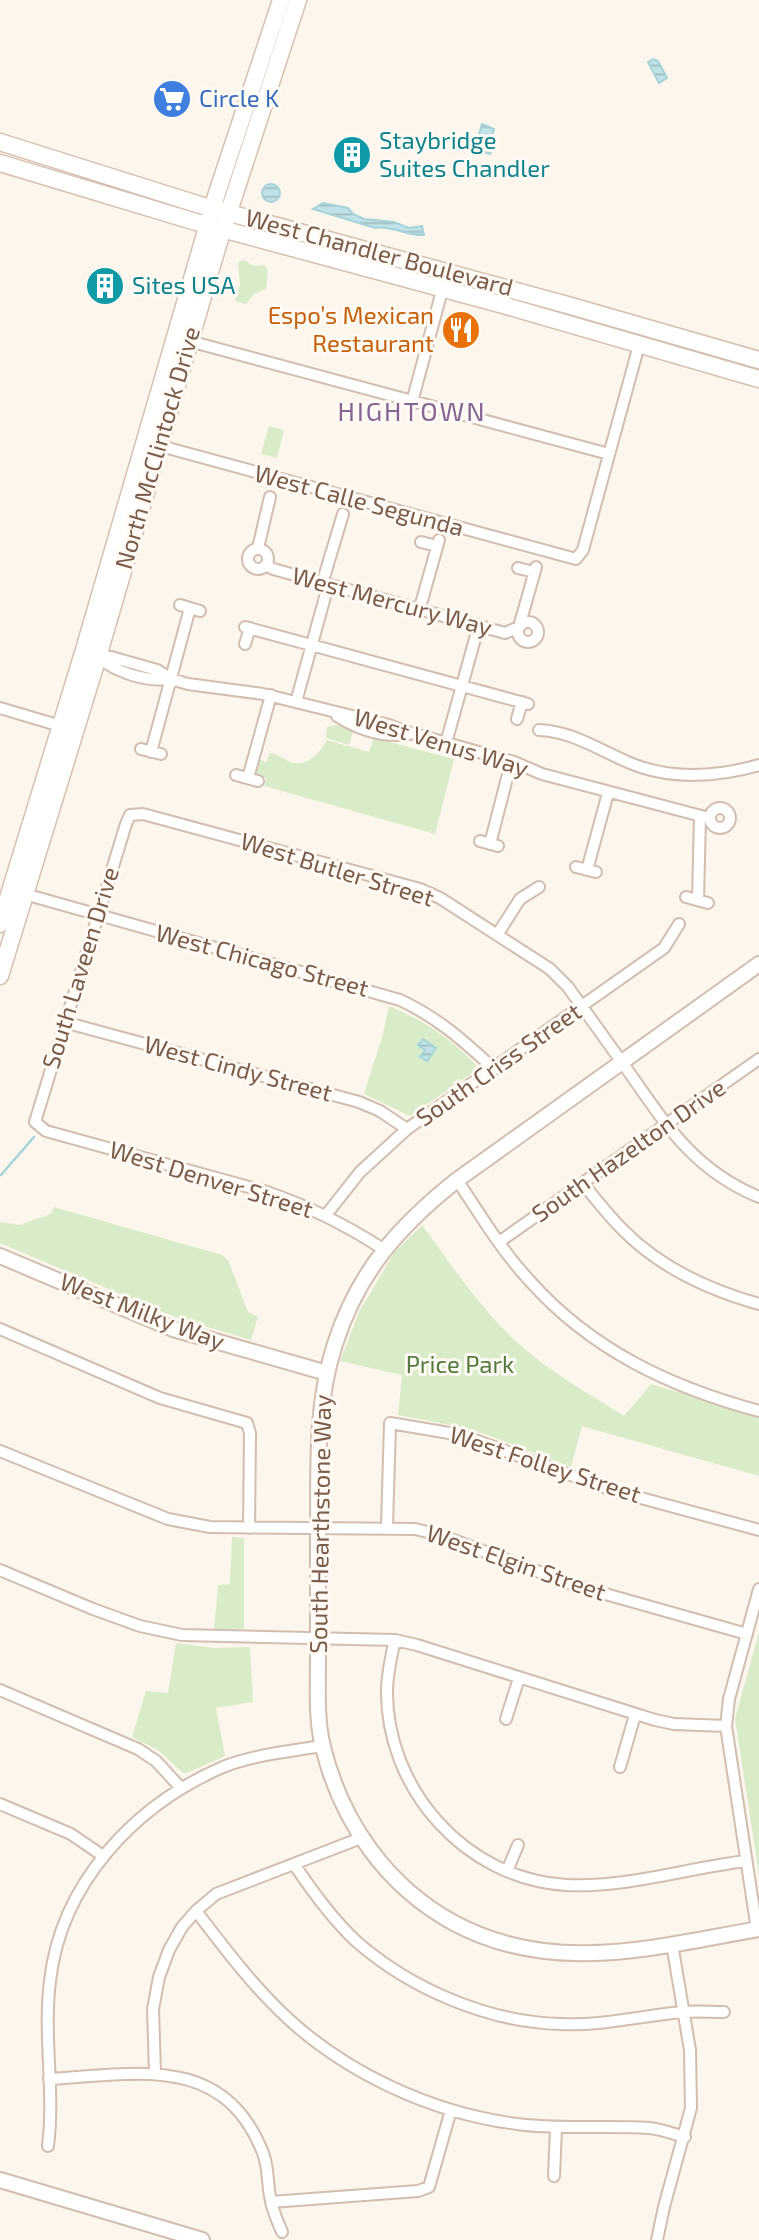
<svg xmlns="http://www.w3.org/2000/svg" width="759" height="2240" font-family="'Exo 2',sans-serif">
  <defs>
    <pattern id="water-rules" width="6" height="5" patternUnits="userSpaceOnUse" patternTransform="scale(1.75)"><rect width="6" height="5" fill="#bfe3e8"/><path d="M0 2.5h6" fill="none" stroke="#a0bbbe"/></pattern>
  </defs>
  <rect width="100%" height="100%" fill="#fdf6ec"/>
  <!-- green -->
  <path fill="#d8ecc9" d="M244 260 254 266 264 265 268 270 266 289 254 294 246 304 235 301 240 284 238 262Z
    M269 426 284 430 277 458 261 454Z
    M339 725 353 732 349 745 326 738 327 727Z
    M374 738 454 759 435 834 264 786 266 778 256 774 260 760 267 762 269 753C278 754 282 758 290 762 306 768 320 753 327 740L369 752Z
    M389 1006C421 1019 452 1039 476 1065L477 1070 410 1116 364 1094 383 1034Z
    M54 1207 222 1255 228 1260 248 1312 258 1317 251 1340 177 1318 0 1243V1222L19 1225 51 1214Z
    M422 1225C453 1267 482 1311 521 1346 552 1373 589 1394 624 1416L651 1384 759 1416V1476L582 1426 571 1467 471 1429 398 1415 402 1375 340 1361 359 1312 394 1253Z
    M232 1537 244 1538V1629H214L218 1585 230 1584Z
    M759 1632V1874L735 1719Z
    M176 1643 215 1648 250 1647 253 1702 216 1708 225 1756 187 1773H183L158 1750 132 1737 146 1691 168 1693Z"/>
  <!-- water -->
  <path fill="url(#water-rules)" stroke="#a5d3da" stroke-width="2" d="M653 59 658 61 667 78 659 83 648 62Z
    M482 124 494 129 491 138 494 139 490 154 480 151 481 146 476 145Z
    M262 193a9 9 0 1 1 18 0a9 9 0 1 1-18 0Z
    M323 203 348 208 353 214 364 219 394 222 409 228 422 226 424 235C407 236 391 225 375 228L313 209Z
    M423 1039 436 1048 427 1061 420 1057 425 1050 418 1045Z"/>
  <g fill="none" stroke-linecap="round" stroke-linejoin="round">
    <!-- stream -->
    <path stroke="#a5d3da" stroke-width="2.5" d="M1 1175 34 1137"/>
    <defs>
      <path id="minor" d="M189 341 609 454
        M412 402 447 272
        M153 444 576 559 583 550 639 345
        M421 542 437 546
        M258 548 270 497
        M248 559a10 10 0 1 1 20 0a10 10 0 1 1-20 0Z
        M266 565 273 569 505 633 519 627 536 567
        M518 568 534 572
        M322 584 343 514
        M180 605 200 611
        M419 611 439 540
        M518 632a10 10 0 1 1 20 0a10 10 0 1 1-20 0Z
        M245 627 528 704
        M245 644 250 628
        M95 656 111 657 157 670 171 679 188 684 263 694 389 725 411 733 514 762 542 774 709 818
        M98 657C117 673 146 682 171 679
        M296 702 328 586
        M0 708 64 727
        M337 716C358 729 383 738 408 734
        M517 719 522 702
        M539 730C572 731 601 751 630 763 670 780 718 777 759 765
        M446 743 478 628
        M141 749 161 754
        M151 752 190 608
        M236 775 258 781
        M248 778 271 695
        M710 818a10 10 0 1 1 20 0a10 10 0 1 1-20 0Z
        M480 841 498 846
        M490 844 507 778 514 762
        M576 867 596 872
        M587 870 608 793
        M21 893 400 1000C437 1017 464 1041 494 1069
        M686 897 708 903
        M698 900 700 817
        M497 935 520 899 539 887
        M64 1022 359 1102 380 1111 407 1129
        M457 1180C480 1214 501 1250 529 1280 591 1350 670 1387 759 1411
        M583 1184C596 1199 608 1215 622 1229 659 1267 709 1290 759 1304
        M326 1215 360 1172 407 1129 664 948 679 924
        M499 1242 759 1059
        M383 1249C346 1225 308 1206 267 1192L46 1131 35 1122 126 824 130 815 143 814 420 889 440 898 550 969 568 987C589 1016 610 1046 631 1075 668 1128 696 1171 759 1197
        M0 1329 160 1398 247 1423 250 1433 249 1528
        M0 1451 168 1519 210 1527 415 1529 440 1535 577 1586 747 1634
        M387 1527 390 1423 461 1435 615 1491 759 1530
        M0 1570 93 1609 140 1626 182 1635 395 1640 417 1645 655 1720 674 1724 726 1726
        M395 1640C391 1656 388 1672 387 1688 385 1788 465 1879 566 1885 626 1888 687 1868 746 1861
        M0 1690 138 1749 156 1761 181 1788
        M506 1719 519 1678
        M620 1767 635 1715
        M0 1804 71 1834 103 1856
        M294 1864C312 1891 333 1920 357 1942 411 1989 488 2022 560 2024 602 2026 641 2016 682 2012 696 2011 710 2012 724 2012
        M507 1871 518 1845
        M196 1911C223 1946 249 1981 281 2012 343 2072 431 2113 517 2124 561 2130 605 2125 649 2128 661 2129 674 2134 685 2137
        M757 1930 726 1726 729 1699 759 1589
        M155 2073 153 2009 159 1977 169 1950 182 1927 196 1911 216 1894 361 1838
        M49 2079C136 2074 224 2053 263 2153 269 2168 267 2186 271 2201 273 2212 278 2222 282 2232
        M48 2146C55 2091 43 2036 50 1981 61 1883 135 1805 223 1767 252 1755 292 1751 322 1746
        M554 2176 556 2128
        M271 2202 418 2191 429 2187 451 2110
        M657 2240 664 2207 691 2108 690 2050 672 1944"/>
      <path id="tertiary" d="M759 964 457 1180C399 1226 358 1272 335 1344 314 1408 319 1473 318 1539 318 1580 318 1620 318 1661 318 1689 316 1719 323 1747 341 1821 386 1886 454 1923 553 1976 655 1947 759 1929
        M0 1256 173 1329 327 1373
        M0 2180 202 2240"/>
      <path id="secondary" d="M0 142 200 205 564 304 759 360
        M0 163 196 222 496 303 759 379
        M0 924 83 653 217 193 281 0
        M0 976 98 657 218 245 298 0"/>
    </defs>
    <!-- minor casing -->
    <use href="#minor" stroke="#d1beb0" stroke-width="14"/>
    <!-- tertiary casing -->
    <use href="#tertiary" stroke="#d1beb0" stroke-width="18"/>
    <!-- secondary casing -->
    <use href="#secondary" stroke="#d6c0b0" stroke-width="19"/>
    <!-- minor -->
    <use href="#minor" stroke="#fff" stroke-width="10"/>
    <!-- tertiary -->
    <use href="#tertiary" stroke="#fff" stroke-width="14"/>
    <!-- secondary -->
    <use href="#secondary" stroke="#fff" stroke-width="16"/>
  </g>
  <!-- icons -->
  <defs>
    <symbol id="supermarket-disc" viewBox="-11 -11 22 22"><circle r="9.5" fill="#3f7fe0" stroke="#fffaf3"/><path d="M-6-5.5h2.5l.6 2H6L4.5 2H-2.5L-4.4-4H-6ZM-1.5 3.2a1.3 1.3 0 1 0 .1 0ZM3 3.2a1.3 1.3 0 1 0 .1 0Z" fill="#fff"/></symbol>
    <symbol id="building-disc" viewBox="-11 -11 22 22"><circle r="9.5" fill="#0f9aa8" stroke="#fffaf3"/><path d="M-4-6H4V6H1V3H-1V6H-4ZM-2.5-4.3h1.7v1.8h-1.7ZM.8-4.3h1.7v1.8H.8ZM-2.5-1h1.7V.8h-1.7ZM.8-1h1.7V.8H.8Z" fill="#fff"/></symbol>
    <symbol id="restaurant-disc" viewBox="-11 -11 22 22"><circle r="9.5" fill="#e8710a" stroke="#fffaf3"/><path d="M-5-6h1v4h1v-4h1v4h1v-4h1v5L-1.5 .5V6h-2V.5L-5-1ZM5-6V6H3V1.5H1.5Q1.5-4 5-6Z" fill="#fff"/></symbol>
  </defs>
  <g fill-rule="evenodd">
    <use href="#supermarket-disc" x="150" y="77" width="44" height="44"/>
    <use href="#building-disc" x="330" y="133" width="44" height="44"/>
    <use href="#building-disc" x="83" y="264" width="44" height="44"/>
    <use href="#restaurant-disc" x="439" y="308" width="44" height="44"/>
  </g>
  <g text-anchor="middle" stroke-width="6" stroke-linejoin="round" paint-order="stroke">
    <!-- shop labels -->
    <g font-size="24" fill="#366cbe" stroke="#fffaf3" text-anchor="start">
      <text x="199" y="107">Circle K</text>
    </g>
    <!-- culture labels -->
    <g font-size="24" fill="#0d838f" stroke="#fffaf3" text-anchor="start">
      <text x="379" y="149">Staybridge<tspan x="379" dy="28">Suites Chandler</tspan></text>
      <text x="132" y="294">Sites USA</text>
    </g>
    <!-- street labels -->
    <g font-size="24" fill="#7a5c4d" stroke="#fffaf3">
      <text transform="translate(379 253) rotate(15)" y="8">West Chandler Boulevard</text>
      <text transform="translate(158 448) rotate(-74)" y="8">North McClintock Drive</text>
      <text transform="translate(359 501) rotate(15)" y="8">West Calle Segunda</text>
      <text transform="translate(392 602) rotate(15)" y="8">West Mercury Way</text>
      <text transform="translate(441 743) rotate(17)" y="8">West Venus Way</text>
      <text transform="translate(337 870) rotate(17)" y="8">West Butler Street</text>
      <text transform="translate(262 961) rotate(15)" y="8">West Chicago Street</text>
      <text transform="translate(81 968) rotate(-73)" y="8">South Laveen Drive</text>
      <text transform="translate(499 1065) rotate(-35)" y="8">South Criss Street</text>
      <text transform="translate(238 1069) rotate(15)" y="8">West Cindy Street</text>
      <text transform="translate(629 1151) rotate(-35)" y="8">South Hazelton Drive</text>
      <text transform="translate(211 1180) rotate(17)" y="8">West Denver Street</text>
      <text transform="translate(142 1312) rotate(21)" y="8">West Milky Way</text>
      <text transform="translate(545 1465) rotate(18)" y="8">West Folley Street</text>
      <text transform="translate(321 1524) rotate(-89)" y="8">South Hearthstone Way</text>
      <text transform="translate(516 1563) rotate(19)" y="8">West Elgin Street</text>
    </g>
    <!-- food labels -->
    <g font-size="24" fill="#c56008" stroke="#fffaf3" text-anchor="end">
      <text x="434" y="324">Espo’s Mexican<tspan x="434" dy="28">Restaurant</tspan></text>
    </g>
    <!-- park labels -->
    <g font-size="24" fill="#537a41" stroke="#fffaf3">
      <text x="460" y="1373">Price Park</text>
    </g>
    <!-- neighbourhood labels -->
    <g font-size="26" letter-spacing="2" fill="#846695" stroke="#fffaf3">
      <text x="412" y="421">HIGHTOWN</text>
    </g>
  </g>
</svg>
